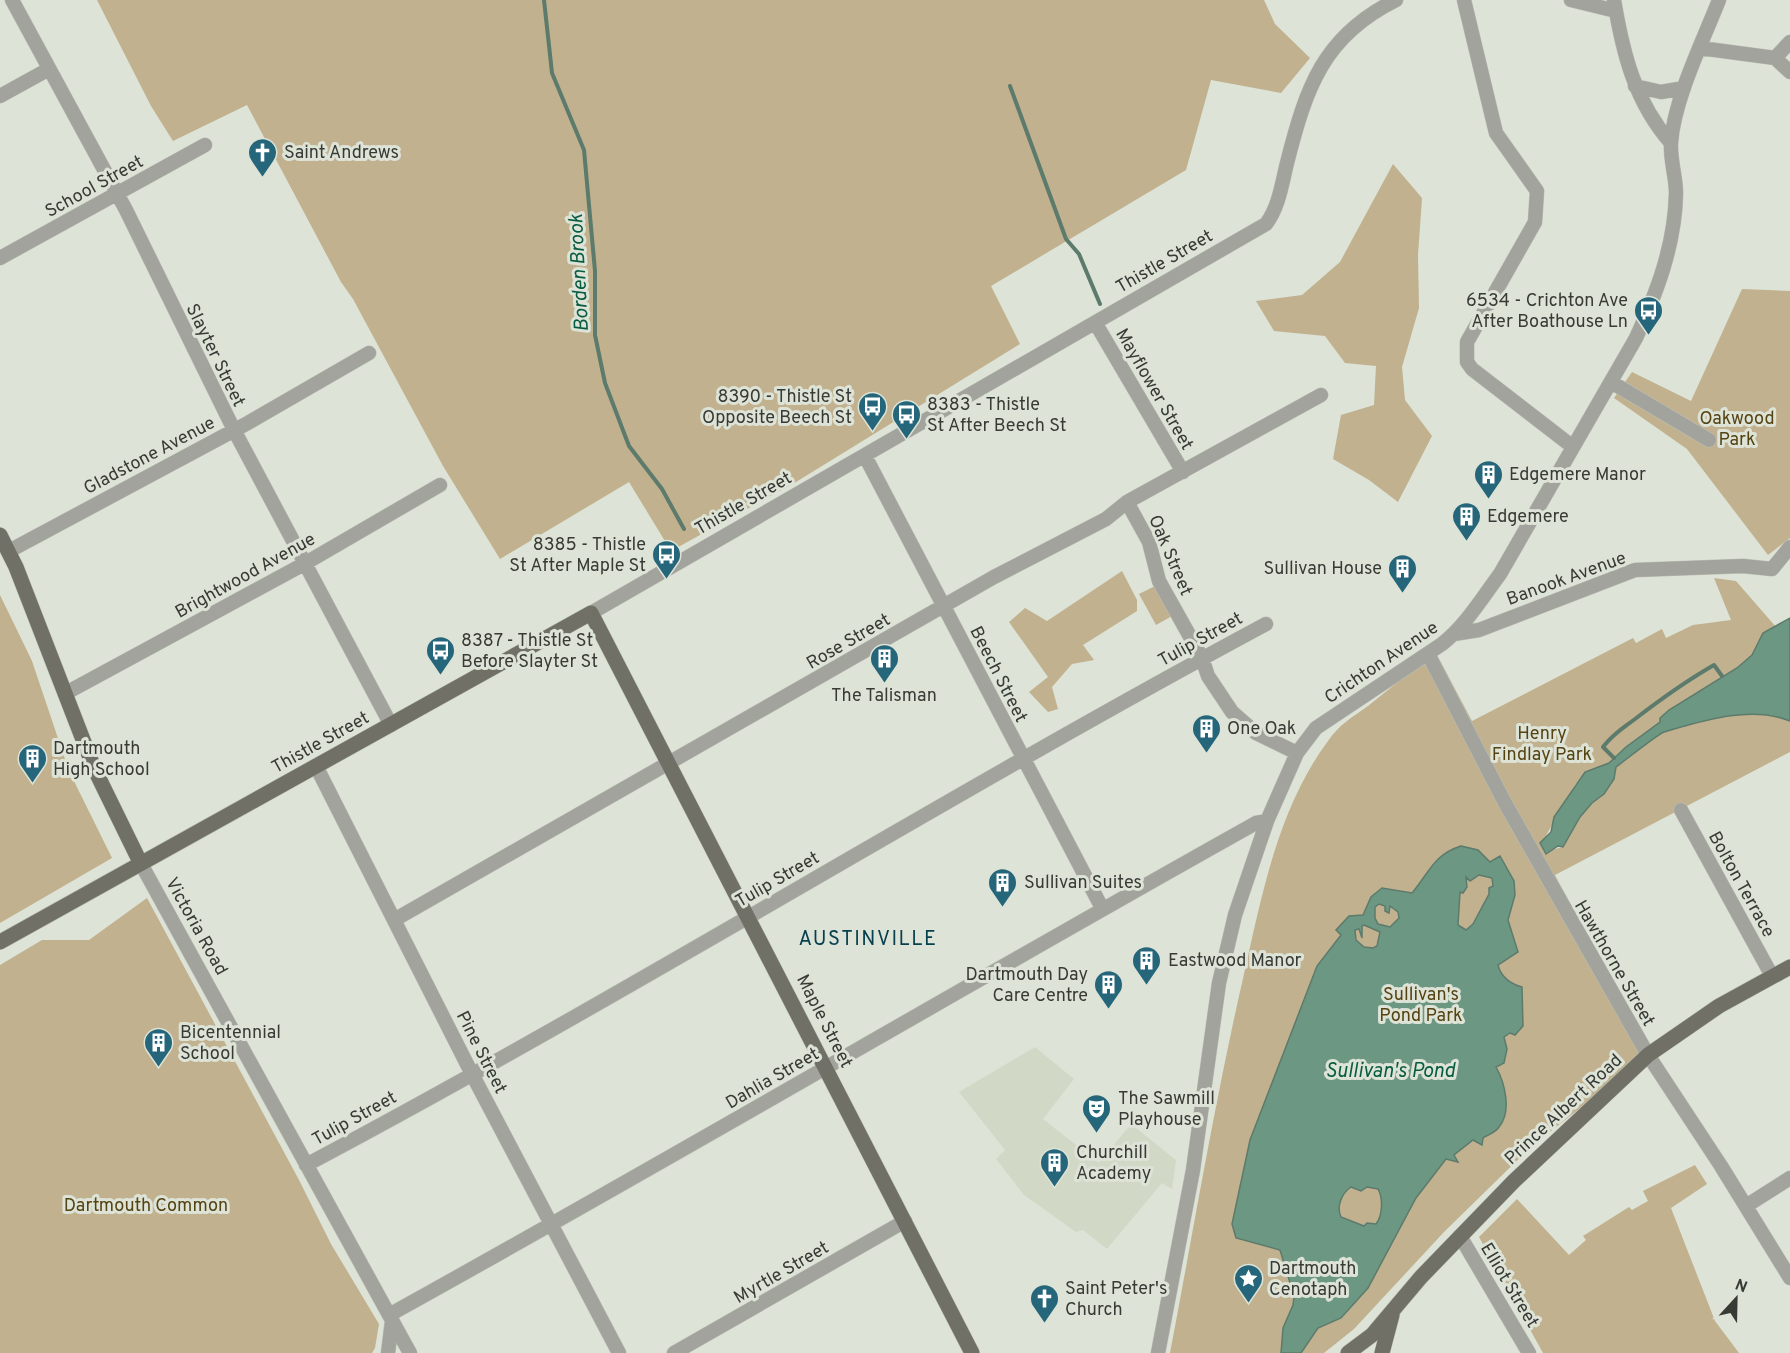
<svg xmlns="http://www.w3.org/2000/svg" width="1790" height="1353" font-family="Overpass,sans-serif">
  <rect width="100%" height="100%" fill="#dde3d6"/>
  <!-- built -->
  <path fill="#d1d9c6" d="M1035 1047 1074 1079 1043 1119 1099 1163 1131 1124 1176 1160 1172 1189 1162 1183 1107 1249 1083 1230 1076 1232 1024 1195 996 1159 1005 1150 959 1092Z"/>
  <!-- green -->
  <path fill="#c1b18e" d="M97 0H1264L1275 24 1310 58 1281 93 1211 80 1186 170 991 286 1020 344 796 482 671 551 629 482 500 559 443 466 353 299 341 282 247 105 173 141 151 106Z
    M1393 164 1422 198 1418 255 1419 308 1402 367 1405 400 1432 436 1398 502 1369 480 1333 459 1341 415 1374 405 1376 366 1345 363 1325 336 1274 331 1256 301 1302 295 1340 262Z
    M1742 289 1790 291V538L1768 555 1687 449 1614 398 1632 372 1691 401Z
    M1122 571 1137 600V611L1083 645 1094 660 1072 664 1052 687 1058 709 1048 712 1029 692 1048 677 1009 622 1025 608 1047 621Z
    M1714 578 1736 581 1776 627 1763 633 1752 655 1737 668 1669 710 1655 728 1626 747 1609 763 1586 772 1575 785 1544 839 1551 850 1563 847C1567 837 1574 825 1580 817 1591 801 1616 788 1616 767 1624 761 1657 734 1664 732 1701 720 1753 705 1790 721V752L1555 875 1649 1054 1532 1146 1444 1232 1354 1329 1324 1353H1170C1194 1227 1215 1100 1244 974 1262 895 1278 808 1328 741 1340 724 1351 718 1368 706 1391 688 1413 669 1435 651L1472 721 1633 638 1636 643 1662 629 1666 638 1693 625 1731 620Z
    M1155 586 1172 616 1156 625 1139 594Z
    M0 595 32 661 69 771 112 858 0 923Z
    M147 898 299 1180 331 1244 379 1324 375 1348 372 1353H0V965L42 940H89Z
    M1695 1165 1707 1184 1671 1208 1715 1321 1739 1353H1543L1479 1237 1517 1199 1569 1255 1586 1240 1583 1236 1629 1207 1632 1210 1648 1201 1643 1191Z"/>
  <!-- water -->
  <path fill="#6c9783" stroke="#5c7b6c" stroke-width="1.5" fill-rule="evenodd" d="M1790 618V721C1751 705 1702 721 1664 732 1658 734 1623 762 1616 767L1614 779 1604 794 1592 803 1580 817 1563 847 1558 846 1546 854 1540 843 1551 832 1554 817 1585 772 1609 763 1626 747 1660 722V718L1669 710 1737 668 1752 655 1763 633Z
    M1461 846 1478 850 1490 862 1500 856 1514 881 1515 895 1508 920 1518 952 1498 965C1501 977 1511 984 1522 987L1523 1026 1515 1035 1510 1033 1504 1037 1507 1049 1504 1063 1496 1067C1505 1083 1512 1112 1499 1127 1496 1132 1488 1135 1483 1138L1482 1145 1473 1140 1454 1155 1458 1162 1446 1159 1416 1198 1368 1288 1341 1318 1318 1328 1301 1353H1281L1283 1328 1293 1305 1294 1296 1280 1250 1236 1238 1232 1224 1250 1140 1317 966 1341 935 1336 930 1349 916 1363 915 1371 897 1382 888 1412 893C1430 872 1433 855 1461 846ZM1479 875 1492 878 1493 886 1489 888V894L1473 924 1466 930 1458 925 1460 892 1463 893 1467 887 1466 877 1470 881ZM1379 904 1385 906V911L1389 913 1390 906 1398 912 1399 918 1390 927 1378 924 1375 918V907ZM1364 925 1380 932 1377 946 1373 948 1364 947 1356 940 1355 930 1359 929 1362 938V926ZM1351 1187 1361 1191 1367 1187 1378 1189C1383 1198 1383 1215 1376 1224L1367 1223 1364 1226 1341 1217C1336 1206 1342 1193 1351 1187Z"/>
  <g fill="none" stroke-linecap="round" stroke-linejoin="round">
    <!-- stream -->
    <path stroke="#5c7b6c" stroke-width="4" d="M544 0 552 73 584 150 595 271V335L605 383 629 446 662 489 684 529
      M1010 86 1066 239 1079 254 1100 304
      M1614 758 1603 747C1614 733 1622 729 1635 719 1661 699 1686 681 1714 665L1722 676"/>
    <defs>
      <path id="minor" d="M12 0 126 210 234 430 391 725
        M1464 0 1496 133 1537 191 1535 222 1467 342V362L1472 369 1573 447
        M1571 0 1616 11
        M1614 0C1623 54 1635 102 1671 143
        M1700 48 1775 58 1790 72
        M1775 58 1790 42
        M1635 86 1661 92 1684 88
        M0 96 49 69
        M0 258 205 145
        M1096 324 1183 472
        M1611 382 1709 440
        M865 456 1102 908
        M1127 502 1149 542 1159 581 1202 658 1208 676 1232 712 1256 733 1297 753
        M9 551 246 424 369 353
        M591 613 1266 224C1279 207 1282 183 1287 163 1306 88 1323 36 1396 0
        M1454 634 1479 630 1635 570 1743 566 1772 569 1790 547
        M1428 654 1505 803 1648 1055 1721 1166 1790 1278
        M66 693 304 564 440 485
        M316 766 472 1074 619 1353
        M1681 810 1772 976
        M140 862 410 1353
        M394 920 994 577 1106 519 1127 502 1321 395
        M306 1165C630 993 942 798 1266 624
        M1746 1206 1790 1178
        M1460 1236 1529 1353
        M389 1315C680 1154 966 985 1256 823L1267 821
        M388 1353 392 1321
        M674 1353 905 1221
        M1158 1353 1193 1170 1219 983 1235 915 1267 821 1297 753 1316 728 1442 644C1466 625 1482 598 1500 574L1636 338C1657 292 1675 245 1676 193 1676 177 1670 160 1671 143 1674 99 1703 41 1719 0"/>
      <path id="major" d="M0 535 16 567 94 768 140 862
        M0 942 591 613 972 1353
        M1348 1353 1372 1335 1421 1277 1514 1181 1648 1055 1719 1006 1790 967
        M1382 1353 1392 1315"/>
    </defs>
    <!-- minor casing -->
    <use href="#minor" stroke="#bcc1b6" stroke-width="15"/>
    <!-- major casing -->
    <use href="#major" stroke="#bcc1b6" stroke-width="16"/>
    <!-- minor -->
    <use href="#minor" stroke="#a3a39d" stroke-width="14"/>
    <!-- major -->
    <use href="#major" stroke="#707066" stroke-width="15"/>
  </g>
  <!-- icons -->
  <defs>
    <symbol id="church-pin" viewBox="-11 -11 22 30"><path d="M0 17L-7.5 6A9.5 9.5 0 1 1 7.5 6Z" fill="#25667a" stroke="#dde3d6"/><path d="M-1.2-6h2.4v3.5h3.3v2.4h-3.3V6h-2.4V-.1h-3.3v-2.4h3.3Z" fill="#fff"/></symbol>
    <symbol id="bus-pin" viewBox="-11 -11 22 30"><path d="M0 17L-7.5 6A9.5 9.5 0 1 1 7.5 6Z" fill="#25667a" stroke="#dde3d6"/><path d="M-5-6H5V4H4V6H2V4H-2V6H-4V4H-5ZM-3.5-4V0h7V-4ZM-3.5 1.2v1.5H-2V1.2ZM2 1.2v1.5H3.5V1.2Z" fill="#fff"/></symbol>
    <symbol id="building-pin" viewBox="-11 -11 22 30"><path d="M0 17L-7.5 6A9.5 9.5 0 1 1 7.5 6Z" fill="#25667a" stroke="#dde3d6"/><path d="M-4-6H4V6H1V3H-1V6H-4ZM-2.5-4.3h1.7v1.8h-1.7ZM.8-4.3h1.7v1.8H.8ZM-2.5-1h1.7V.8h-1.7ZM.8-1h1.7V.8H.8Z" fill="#fff"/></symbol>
    <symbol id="theatre-pin" viewBox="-11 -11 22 30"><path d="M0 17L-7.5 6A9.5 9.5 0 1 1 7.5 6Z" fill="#25667a" stroke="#dde3d6"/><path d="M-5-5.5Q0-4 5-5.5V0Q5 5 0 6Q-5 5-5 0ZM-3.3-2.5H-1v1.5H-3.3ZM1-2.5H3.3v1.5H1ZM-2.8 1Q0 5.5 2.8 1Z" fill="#fff"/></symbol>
    <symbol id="sight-pin" viewBox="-11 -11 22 30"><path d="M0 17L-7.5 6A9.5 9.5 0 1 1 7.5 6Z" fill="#25667a" stroke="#dde3d6"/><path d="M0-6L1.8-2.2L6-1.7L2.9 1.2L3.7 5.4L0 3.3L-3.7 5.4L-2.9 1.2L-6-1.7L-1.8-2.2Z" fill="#fff"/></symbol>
  </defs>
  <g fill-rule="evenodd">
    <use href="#church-pin" x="246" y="136" width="33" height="45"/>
    <use href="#bus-pin" x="1632" y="294" width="33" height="45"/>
    <use href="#bus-pin" x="856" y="390" width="33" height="45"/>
    <use href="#bus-pin" x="890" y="398" width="33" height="45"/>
    <use href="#building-pin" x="1472" y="458" width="33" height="45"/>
    <use href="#building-pin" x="1450" y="500" width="33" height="45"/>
    <use href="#bus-pin" x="650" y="538" width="33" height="45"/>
    <use href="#building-pin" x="1386" y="552" width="33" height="45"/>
    <use href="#bus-pin" x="424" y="634" width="33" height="45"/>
    <use href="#building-pin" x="868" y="642" width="33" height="45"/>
    <use href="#building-pin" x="1190" y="712" width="33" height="45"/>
    <use href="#building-pin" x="16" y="742" width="33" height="45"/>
    <use href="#building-pin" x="986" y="866" width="33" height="45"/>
    <use href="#building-pin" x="1130" y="944" width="33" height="45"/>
    <use href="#building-pin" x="1092" y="968" width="33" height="45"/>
    <use href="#building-pin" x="142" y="1026" width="33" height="45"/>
    <use href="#theatre-pin" x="1080" y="1092" width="33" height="45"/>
    <use href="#building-pin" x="1038" y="1146" width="33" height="45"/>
    <use href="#sight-pin" x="1232" y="1262" width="33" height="45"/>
    <use href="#church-pin" x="1028" y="1282" width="33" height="45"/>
  </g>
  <g text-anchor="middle" stroke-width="6" stroke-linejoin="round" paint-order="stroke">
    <!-- poi labels -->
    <g font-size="18" fill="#383a35" stroke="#dde3d6" text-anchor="start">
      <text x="284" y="158">Saint Andrews</text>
      <text x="1628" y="306" text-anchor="end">6534 - Crichton Ave<tspan x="1628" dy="21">After Boathouse Ln</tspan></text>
      <text x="852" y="402" text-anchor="end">8390 - Thistle St<tspan x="852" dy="21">Opposite Beech St</tspan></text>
      <text x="927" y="410">8383 - Thistle<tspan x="927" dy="21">St After Beech St</tspan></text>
      <text x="1509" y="480">Edgemere Manor</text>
      <text x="1487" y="522">Edgemere</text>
      <text x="646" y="550" text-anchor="end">8385 - Thistle<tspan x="646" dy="21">St After Maple St</tspan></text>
      <text x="1382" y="574" text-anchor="end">Sullivan House</text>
      <text x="461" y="646">8387 - Thistle St<tspan x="461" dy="21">Before Slayter St</tspan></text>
      <text x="884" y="701" text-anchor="middle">The Talisman</text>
      <text x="1227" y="734">One Oak</text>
      <text x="53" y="754">Dartmouth<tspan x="53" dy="21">High School</tspan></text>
      <text x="1024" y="888">Sullivan Suites</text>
      <text x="1168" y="966">Eastwood Manor</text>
      <text x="1088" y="980" text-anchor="end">Dartmouth Day<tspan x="1088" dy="21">Care Centre</tspan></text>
      <text x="180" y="1038">Bicentennial<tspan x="180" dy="21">School</tspan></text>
      <text x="1118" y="1104">The Sawmill<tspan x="1118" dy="21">Playhouse</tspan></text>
      <text x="1076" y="1158">Churchill<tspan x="1076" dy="21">Academy</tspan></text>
      <text x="1269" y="1274">Dartmouth<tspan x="1269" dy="21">Cenotaph</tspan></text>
      <text x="1065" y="1294">Saint Peter's<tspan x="1065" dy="21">Church</tspan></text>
    </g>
    <!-- street labels -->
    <g font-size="18" fill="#383a35" stroke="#dde3d6">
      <text transform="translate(94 186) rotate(-29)" y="6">School Street</text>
      <text transform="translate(1164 261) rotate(-30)" y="6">Thistle Street</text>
      <text transform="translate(216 355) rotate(64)" y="6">Slayter Street</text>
      <text transform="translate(1155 389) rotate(60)" y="6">Mayflower Street</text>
      <text transform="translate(149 455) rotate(-28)" y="6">Gladstone Avenue</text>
      <text transform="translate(743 503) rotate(-30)" y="6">Thistle Street</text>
      <text transform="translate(1171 555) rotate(67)" y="6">Oak Street</text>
      <text transform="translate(245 575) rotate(-29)" y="6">Brightwood Avenue</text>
      <text transform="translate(1566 578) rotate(-20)" y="6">Banook Avenue</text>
      <text transform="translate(1200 639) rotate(-29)" y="6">Tulip Street</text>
      <text transform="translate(848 641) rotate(-30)" y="6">Rose Street</text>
      <text transform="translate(1381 662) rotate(-34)" y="6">Crichton Avenue</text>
      <text transform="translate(999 674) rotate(63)" y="6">Beech Street</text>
      <text transform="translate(320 742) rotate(-29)" y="6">Thistle Street</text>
      <text transform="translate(777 879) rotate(-30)" y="6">Tulip Street</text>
      <text transform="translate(1742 884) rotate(61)" y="6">Bolton Terrace</text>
      <text transform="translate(197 926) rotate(61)" y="6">Victoria Road</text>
      <text transform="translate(1615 963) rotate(60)" y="6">Hawthorne Street</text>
      <text transform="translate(825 1021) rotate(63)" y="6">Maple Street</text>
      <text transform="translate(482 1052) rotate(63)" y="6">Pine Street</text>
      <text transform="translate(772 1078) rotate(-30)" y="6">Dahlia Street</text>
      <text transform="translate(1563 1109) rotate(-43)" y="6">Prince Albert Road</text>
      <text transform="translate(354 1118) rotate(-29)" y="6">Tulip Street</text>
      <text transform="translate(781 1272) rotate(-30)" y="6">Myrtle Street</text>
      <text transform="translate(1510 1285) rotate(59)" y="6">Elliot Street</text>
    </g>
    <!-- park labels -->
    <g font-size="18" fill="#554312" stroke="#dde3d6">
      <text x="1737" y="424">Oakwood<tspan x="1737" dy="21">Park</tspan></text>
      <text x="1542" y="739">Henry<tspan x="1542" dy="21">Findlay Park</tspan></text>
      <text x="1421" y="1000">Sullivan's<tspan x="1421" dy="21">Pond Park</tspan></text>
      <text x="146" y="1211">Dartmouth Common</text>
    </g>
    <!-- water labels -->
    <g font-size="20" font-style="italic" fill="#085c41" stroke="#dde3d6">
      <text transform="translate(578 273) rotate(-93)" y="7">Borden Brook</text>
      <text x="1390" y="1077">Sullivan's Pond</text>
    </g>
    <!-- neighbourhood labels -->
    <g font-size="20" letter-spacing="1.5" fill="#07404f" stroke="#dde3d6">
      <text x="868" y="945">AUSTINVILLE</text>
    </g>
  </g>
  <!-- north arrow -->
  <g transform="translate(1736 1299) rotate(22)" stroke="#dde3d6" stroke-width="4.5" paint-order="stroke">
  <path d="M0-4.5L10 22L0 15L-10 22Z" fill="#383a35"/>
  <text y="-9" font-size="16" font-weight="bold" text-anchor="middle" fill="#383a35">N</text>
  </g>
</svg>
